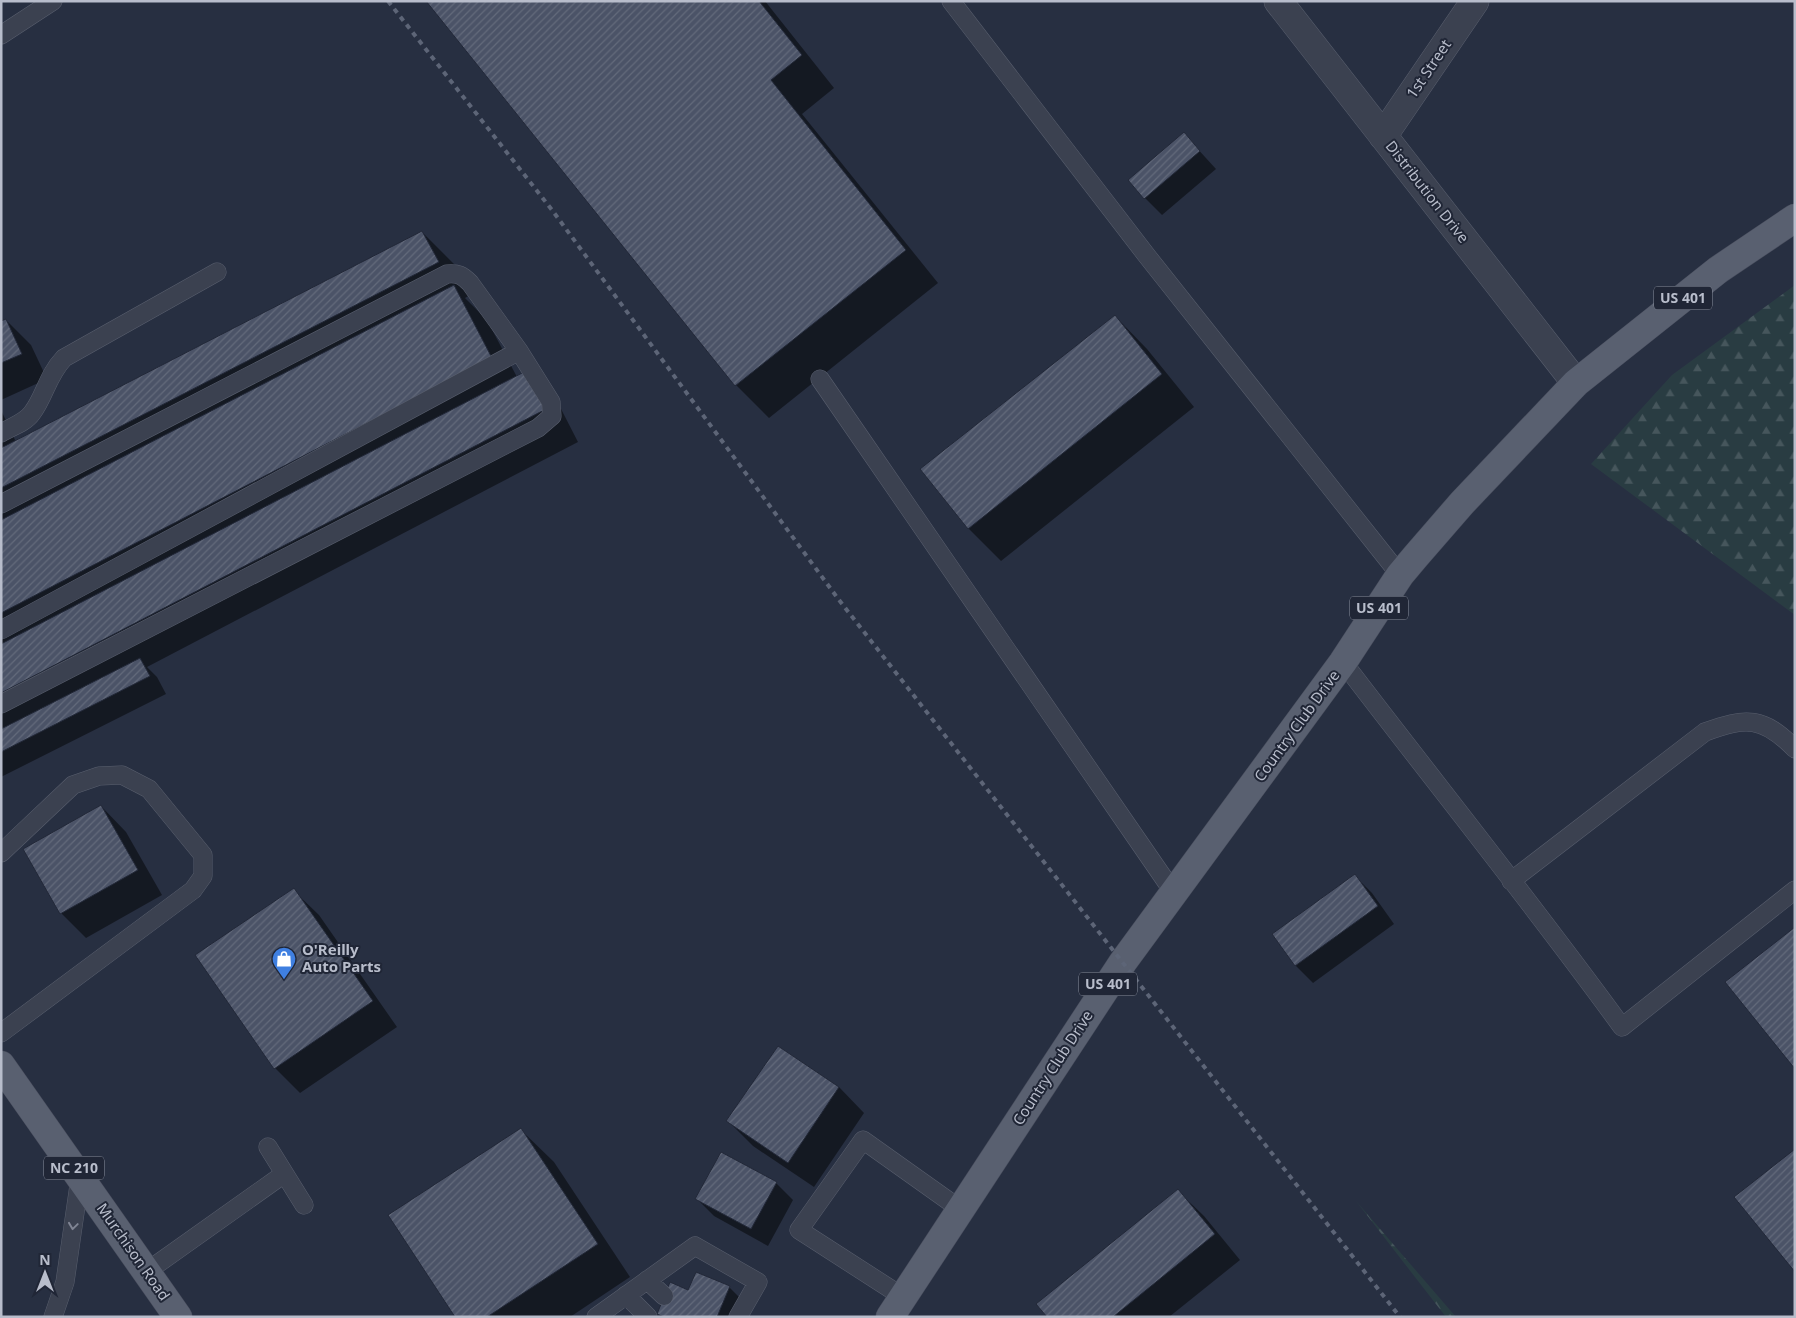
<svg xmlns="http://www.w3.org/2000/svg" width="1796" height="1318" font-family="'Noto Sans',sans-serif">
  <defs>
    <pattern id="forest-firs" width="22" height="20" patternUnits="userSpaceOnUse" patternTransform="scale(1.25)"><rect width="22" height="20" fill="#293c42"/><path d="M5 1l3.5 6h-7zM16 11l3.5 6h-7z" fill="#46565c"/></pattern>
    <pattern id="building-hatch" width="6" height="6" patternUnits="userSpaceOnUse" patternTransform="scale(1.25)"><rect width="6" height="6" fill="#4b5367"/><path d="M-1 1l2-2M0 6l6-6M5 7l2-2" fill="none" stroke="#636a7b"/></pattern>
  </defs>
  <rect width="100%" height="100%" fill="#272f41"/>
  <!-- forest -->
  <path fill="url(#forest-firs)" d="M1795 285V615L1591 464 1672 375Z
    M1356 1201 1456 1317H1446Z"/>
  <!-- shadow -->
  <path fill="#0007" d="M428 1H765L834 88 802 114 938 283 769 418 736 385Z
    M1184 134 1216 169 1162 215 1145 198Z
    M422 232 455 265 470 295 465 298 487 320 517 377 559 405 578 442 147 667 157 677 166 694 1 777V410L16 442Z
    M1115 316 1147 349 1194 407 1001 561 968 528Z
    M6 320 31 345 47 379 1 400V322Z
    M101 806 126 832 162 895 86 938 61 913Z
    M1355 876 1372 893 1394 924 1313 983 1296 966 1274 934Z
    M293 890 319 915 397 1027 300 1093 275 1068Z
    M778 1047 839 1087 864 1113 814 1187 753 1146 728 1121Z
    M521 1130 554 1162 630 1277 570 1317H457Z
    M776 1183 793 1200 768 1246 714 1216 697 1199Z
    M1178 1191 1204 1216 1240 1260 1169 1317H1048Z
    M729 1287 746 1304 741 1317H661L658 1313 689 1291Z"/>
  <!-- building -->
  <path fill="url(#building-hatch)" stroke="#222838" d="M426 1H759L802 55 771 80 906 250 735 386Z
    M1184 132 1200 151 1144 199 1128 180Z
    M422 231 439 262 1 488V448Z
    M454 285 492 358 1 613V520Z
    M1115 315 1162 374 968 529 920 469Z
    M6 319 22 354 1 363V321Z
    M526 371 546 409 1 693V644Z
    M140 658 150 676 1 752V729Z
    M101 805 138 870 60 914 23 849Z
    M1355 874 1378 906 1295 966 1272 934Z
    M294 888 373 1001 274 1069 195 955Z
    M1795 927V1069L1725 982Z
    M778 1046 839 1087 788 1163 726 1121Z
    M521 1128 598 1244 487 1317H455L388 1215Z
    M1795 1149V1272L1734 1197Z
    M721 1152 777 1182 751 1229 695 1199Z
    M1178 1189 1215 1234 1113 1317H1047L1036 1304Z
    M696 1272 730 1286 717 1317H664L657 1314 670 1282 688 1290Z"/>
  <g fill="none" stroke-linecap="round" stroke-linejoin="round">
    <defs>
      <path id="lane" d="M951 1 1147 256 1400 575
        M1 35 53 1
        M820 379 1174 893
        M1 433C11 427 25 423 32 413 45 396 47 376 64 358L217 272
        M1 504 447 274C458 273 462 275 470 283L519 351 551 402 552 416 538 428 1 704
        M1 630 519 351
        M1343 662C1436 784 1532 903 1622 1027L1795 890
        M1 853 73 785 99 776 122 775 149 789 203 855V876L193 890 1 1033
        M1511 881 1705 732C1746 717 1763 716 1795 749
        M268 1147 304 1205
        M146 1272 284 1174
        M647 1280 664 1296
        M626 1295 648 1317
        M903 1297 799 1230 863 1140 960 1209
        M53 1317 65 1282 80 1178
        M596 1317 695 1246 758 1282 738 1317"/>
      <path id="street" d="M1278 1 1576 383
        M1383 136 1475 1"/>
      <path id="primary" d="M1 1065 178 1317
        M890 1317 1123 962 1343 662 1400 575 1416 556 1462 503 1576 383 1718 270 1795 218"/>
    </defs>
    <!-- lane casing -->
    <use href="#lane" stroke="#595f6e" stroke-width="19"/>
    <!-- street casing -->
    <use href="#street" stroke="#595f6e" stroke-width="29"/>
    <!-- primary casing -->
    <use href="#primary" stroke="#454a5a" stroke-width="29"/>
    <!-- lane -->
    <use href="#lane" stroke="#3b4150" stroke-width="18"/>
    <!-- street -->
    <use href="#street" stroke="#3b4150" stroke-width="28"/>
    <!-- primary -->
    <use href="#primary" stroke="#596070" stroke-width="28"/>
    <!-- rail -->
    <path stroke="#5d6577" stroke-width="4" stroke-dasharray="5 5" stroke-linecap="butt" d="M388 1 552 210 839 600 1400 1317"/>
  </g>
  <!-- one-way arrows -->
  <defs><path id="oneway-chevron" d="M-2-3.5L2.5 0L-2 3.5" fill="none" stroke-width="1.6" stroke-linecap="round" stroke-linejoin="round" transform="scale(1.25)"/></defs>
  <use stroke="#808594" href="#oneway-chevron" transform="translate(73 1226) rotate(98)"/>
  <!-- icons -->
  <defs>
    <symbol id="shop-pin" viewBox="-11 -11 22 30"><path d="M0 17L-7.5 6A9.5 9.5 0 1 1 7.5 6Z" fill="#3f7fe0" stroke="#202636"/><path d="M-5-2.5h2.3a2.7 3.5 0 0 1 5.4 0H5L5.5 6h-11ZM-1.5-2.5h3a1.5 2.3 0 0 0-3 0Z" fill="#fff"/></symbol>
  </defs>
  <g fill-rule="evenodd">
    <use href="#shop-pin" x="270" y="945" width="28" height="38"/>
  </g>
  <g text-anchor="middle" stroke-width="4" stroke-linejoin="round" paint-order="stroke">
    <!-- shield labels -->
    <g fill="#202636" stroke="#8a909e" stroke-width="1">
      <rect x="1654" y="286.5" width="58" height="23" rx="4"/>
      <rect x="1350" y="596.5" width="58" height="23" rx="4"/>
      <rect x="1079" y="972.5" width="58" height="23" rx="4"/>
      <rect x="44" y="1156.5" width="60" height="23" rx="4"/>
    </g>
    <g font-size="14" font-weight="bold" fill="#b8bdcb">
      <text x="1683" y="303">US 401</text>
      <text x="1379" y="613">US 401</text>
      <text x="1108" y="989">US 401</text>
      <text x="74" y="1173">NC 210</text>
    </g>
    <!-- street labels -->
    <g font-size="15" fill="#b8bdcb" stroke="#202636">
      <text transform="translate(1429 69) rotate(-56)" y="5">1st Street</text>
      <text transform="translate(1427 192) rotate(52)" y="5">Distribution Drive</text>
      <text transform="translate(1297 726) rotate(-54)" y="5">Country Club Drive</text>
      <text transform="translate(1053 1068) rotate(-57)" y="5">Country Club Drive</text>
      <text transform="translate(133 1252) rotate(55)" y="5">Murchison Road</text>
    </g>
    <!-- poi labels -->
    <g font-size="15" font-weight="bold" fill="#b8bdcb" stroke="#202636" text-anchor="start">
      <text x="302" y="955">O'Reilly<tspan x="302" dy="17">Auto Parts</tspan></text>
    </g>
  </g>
  <!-- border -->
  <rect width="1796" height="1318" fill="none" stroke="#b8bdcb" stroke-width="5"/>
  <!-- north arrow -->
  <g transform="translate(45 1273)" stroke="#202636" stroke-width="4" paint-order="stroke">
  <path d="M0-4L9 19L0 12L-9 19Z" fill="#b8bdcb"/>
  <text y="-8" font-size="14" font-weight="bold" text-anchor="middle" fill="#b8bdcb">N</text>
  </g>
</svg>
